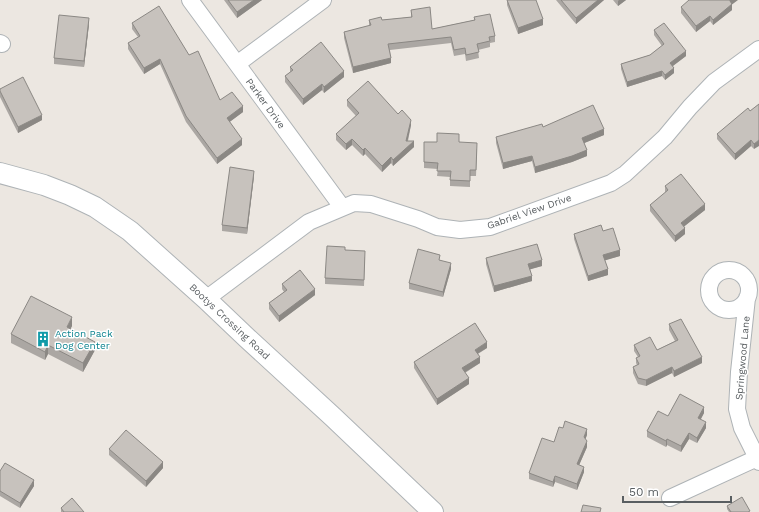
<svg xmlns="http://www.w3.org/2000/svg" width="759" height="512" font-family="'Work Sans',sans-serif">
  <rect width="100%" height="100%" fill="#ece7e1"/>
  <g fill="none" stroke-linecap="round" stroke-linejoin="round">
    <defs>
      <path id="minor" d="M190 0 342 207
        M0 43 2 44
        M237 64 323 0
        M709 290a20 20 0 1 1 40 0a20 20 0 1 1-40 0Z
        M747 298 739 372 737 409 742 428 759 462
        M206 299 309 222 354 203 371 204 418 219 437 227 460 230 490 227 611 183 625 174 665 137 690 107 714 82 759 49
        M670 498 757 458"/>
      <path id="tertiary" d="M0 173 44 185 70 195 95 207 130 231 206 299 247 338 333 417 433 512"/>
    </defs>
    <!-- minor casing -->
    <use href="#minor" stroke="#aeb3b6" stroke-width="18"/>
    <!-- tertiary casing -->
    <use href="#tertiary" stroke="#aeb3b6" stroke-width="22"/>
    <!-- minor -->
    <use href="#minor" stroke="#fff" stroke-width="16"/>
    <!-- tertiary -->
    <use href="#tertiary" stroke="#fff" stroke-width="20"/>
  </g>
  <!-- wall -->
  <path fill="#aba7a3" d="M224 0H262L237 18Z
    M507 0 543 25 518 34 507 5Z
    M556 0H604L576 24Z
    M613 0H626L618 6Z
    M732 4V10L713 25 710 21 696 32 681 13V7Z
    M411 10 432 29 474 20V17L495 36V42L490 43V47L478 50 479 58 466 61 465 54 454 56 451 43 390 50 391 63 353 73 344 38V32L369 26V20H382L411 17Z
    M132 23 189 55 220 100 243 112 229 122 242 145 217 164 186 122 160 64 144 74 128 49V43L138 37 132 29Z
    M89 24 84 67 54 64V58Z
    M654 30 686 56 673 66 674 73 665 80 662 76 627 87 621 69V64L650 55 662 46 654 35Z
    M290 67 344 77 324 93 322 90 303 105 285 82V76L290 72Z
    M0 89 42 120 18 133 0 97Z
    M347 100 398 114 411 125 408 141 414 147 393 166 391 163 382 172 365 154 363 156 352 145 346 150 336 140V134L356 116 347 106Z
    M759 104 754 149 751 146 735 160 717 139V134L750 111Z
    M543 127 604 135 584 143 587 156 572 162 535 173 532 161 503 169 496 143V137Z
    M424 142H459L477 149 476 176H470V187L450 186V177L437 176 438 169 424 168Z
    M254 176 247 234 222 231V225Z
    M665 186 705 210 684 226 685 234 675 242 650 211V205L665 193Z
    M603 231 620 256 605 260 608 275 588 281 574 239V234Z
    M345 250 365 257 364 286 325 284V278Z
    M486 258 542 266 530 269 532 281 494 292 486 264Z
    M440 260 451 269 443 297 409 289V283Z
    M282 284 315 295 279 322 269 309V303L284 292 282 289Z
    M669 324 702 363 674 377 672 373 646 386 638 384 633 373V367L637 365 636 363V358L638 357 634 351V345L657 350 675 341 669 330Z
    M72 326 70 329 95 350 83 372 48 354 45 360 11 343V334Z
    M487 348 478 354 480 363 465 373 469 384 437 405 414 368V362Z
    M704 413 701 419 706 428 697 443 689 439 681 452 667 445 666 447 647 437V431L668 416Z
    M587 435 585 439 587 447 579 465 584 472 577 490 555 482 553 487 529 479V473L554 442Z
    M109 449 163 468 146 487 109 455Z
    M0 471 34 486 20 508 0 496Z
    M727 506 750 512H729L727 509Z
    M61 508 84 512H61Z"/>
  <!-- shaded-wall -->
  <path fill="#8b8884" d="M254 0H262L237 18V12Z
    M598 0H604L576 24V18Z
    M619 0H626L618 6V1Z
    M730 0H738L730 6Z
    M732 4V10L713 25V20Z
    M710 16V21L696 32V26Z
    M89 18V24L84 67V61Z
    M543 19V25L518 34V28Z
    M686 51V56L670 68V63Z
    M391 58V63L353 73V67Z
    M160 59V64L144 74V68Z
    M674 68V73L665 80V75Z
    M344 71V77L324 93V87Z
    M662 71V76L627 87V82Z
    M322 84V90L303 105V99Z
    M243 106V112L227 124V118Z
    M42 115V120L18 133V127Z
    M411 120V125L406 147V141Z
    M604 129V135L582 144V138Z
    M242 139V145L217 164V158Z
    M352 139V145L346 150V144Z
    M751 140V146L735 160V154Z
    M759 140V146L754 149V144Z
    M414 141V147L393 166V160Z
    M365 148V154L363 156V150Z
    M587 150V156L572 162 535 173V167Z
    M532 156V161L503 169V163Z
    M391 157V163L382 172V166Z
    M254 171V176L247 234V228Z
    M705 204V210L681 229V223Z
    M685 228V234L675 242V236Z
    M620 250V256L603 261V255Z
    M542 260V266L528 270V264Z
    M451 263V269L443 297V292Z
    M608 269V275L588 281V276Z
    M532 276V281L494 292V286Z
    M315 289V295L279 322V316Z
    M72 317V326L67 336V327Z
    M95 342V350L83 372V363Z
    M487 342V348L475 355V350Z
    M48 345V354L45 360V352Z
    M480 357V363L462 374V368Z
    M702 357V363L674 377V371Z
    M672 367V373L646 386V380Z
    M469 378V384L437 405V399Z
    M704 407V413L698 424V418Z
    M706 422V428L697 443V438Z
    M587 429V435L584 443V437Z
    M689 433V439L681 452V446Z
    M667 439V445L666 447V441Z
    M587 441V447L577 470V464Z
    M163 462V468L146 487V481Z
    M584 467V472L577 490V484Z
    M555 476V482L553 487V482Z
    M34 480V486L20 508V503Z"/>
  <!-- building -->
  <path fill="#c7c2bd" stroke="#8b8884" d="M228 0H254L237 12Z
    M507 0H536L543 19 518 28Z
    M561 0H598L576 18Z
    M689 0H730V1L732 4 713 20 710 16 696 26 681 7Z
    M159 6 189 55 198 51 220 100 232 92 243 106 227 118 242 139 217 158 186 116 160 59 144 68 128 43 140 36 132 23Z
    M430 7 432 29 475 20 474 17 490 14 495 36 489 37 490 41 477 44 479 52 466 55 465 48 454 50 451 37 388 44 391 58 353 67 344 32 371 25 369 20 381 17 382 20 412 17 411 10Z
    M59 15 89 18 84 61 54 58Z
    M664 23 686 51 670 63 674 68 665 75 662 71 627 82 621 64 650 55 664 44 654 30Z
    M321 42 344 71 324 87 322 84 303 99 285 76 293 70 290 67Z
    M23 77 42 115 18 127 0 91V89Z
    M368 81 398 114 402 110 411 120 406 141H414L393 160 391 157 382 166 365 148 363 150 352 139 346 144 336 134 359 113 347 100Z
    M759 104V140L754 144 751 140 735 154 717 134 748 108 750 111Z
    M593 105 604 129 582 138 587 150 572 156 535 167 532 156 503 163 496 137 542 124 543 127Z
    M437 133 459 134V142L477 143 476 170H470V181L450 180 451 171H437L438 163 424 162V142H437Z
    M230 167 254 171 247 228 222 225Z
    M681 174 705 204 681 223 685 228 675 236 650 205 668 190 665 186Z
    M601 225 603 231 613 228 620 250 603 255 608 269 588 276 574 234Z
    M537 244 542 260 528 264 532 276 494 286 486 258Z
    M327 246 345 247V250L365 251 364 280 325 278Z
    M418 249 440 255 439 260 451 263 443 292 409 283Z
    M300 270 315 289 279 316 269 303 287 290 282 284Z
    M31 296 72 317 67 327 95 342 83 363 48 345 45 352 11 334Z
    M681 319 702 357 674 371 672 367 646 380 638 378 633 367 639 364 636 358 640 356 634 345 650 337 657 350 678 340 669 324Z
    M475 323 487 342 475 350 480 357 462 368 469 378 437 399 414 362Z
    M680 394 704 407 698 418 706 422 697 438 689 433 681 446 667 439 666 441 647 431 658 411 668 416Z
    M565 421 587 429 584 437 587 441 577 464 584 467 577 484 555 476 553 482 529 473 542 438 554 442 559 427 563 428Z
    M126 430 163 462 146 481 109 449Z
    M5 463 34 480 20 503 0 491V471Z
    M742 497 750 511 748 512H731L727 506Z
    M72 498 84 512H64L61 508Z
    M583 505 601 508 600 512H581Z"/>
  <!-- icons -->
  <defs>
    <symbol id="building-bare" viewBox="-9 -9 18 18"><path d="M-4-6H4V6H1V3H-1V6H-4ZM-2.5-4.3h1.7v1.8h-1.7ZM.8-4.3h1.7v1.8H.8ZM-2.5-1h1.7V.8h-1.7ZM.8-1h1.7V.8H.8Z" fill="#0f9aa8" stroke="#fff" stroke-width="2.5" paint-order="stroke"/></symbol>
  </defs>
  <g fill-rule="evenodd">
    <use href="#building-bare" x="32" y="328" width="22" height="22"/>
  </g>
  <g text-anchor="middle" stroke-width="3" stroke-linejoin="round" paint-order="stroke">
    <!-- street labels -->
    <g font-size="10" fill="#595e61" stroke="#fff">
      <text transform="translate(266 103) rotate(54)" y="4">Parker Drive</text>
      <text transform="translate(529 211) rotate(-19)" y="4">Gabriel View Drive</text>
      <text transform="translate(230 321) rotate(43)" y="4">Bootys Crossing Road</text>
      <text transform="translate(742 358) rotate(-85)" y="4">Springwood Lane</text>
    </g>
    <!-- culture labels -->
    <g font-size="10" fill="#0d838f" stroke="#fff" text-anchor="start">
      <text x="55" y="337">Action Pack<tspan x="55" dy="12">Dog Center</tspan></text>
    </g>
  </g>
  <!-- scale -->
  <path d="M623 496v6h108v-6" fill="none" stroke="#595e61" stroke-width="2"/>
  <text x="629" y="496" font-size="12" fill="#595e61" stroke="#ffffff" stroke-width="3" paint-order="stroke">50 m</text>
</svg>
